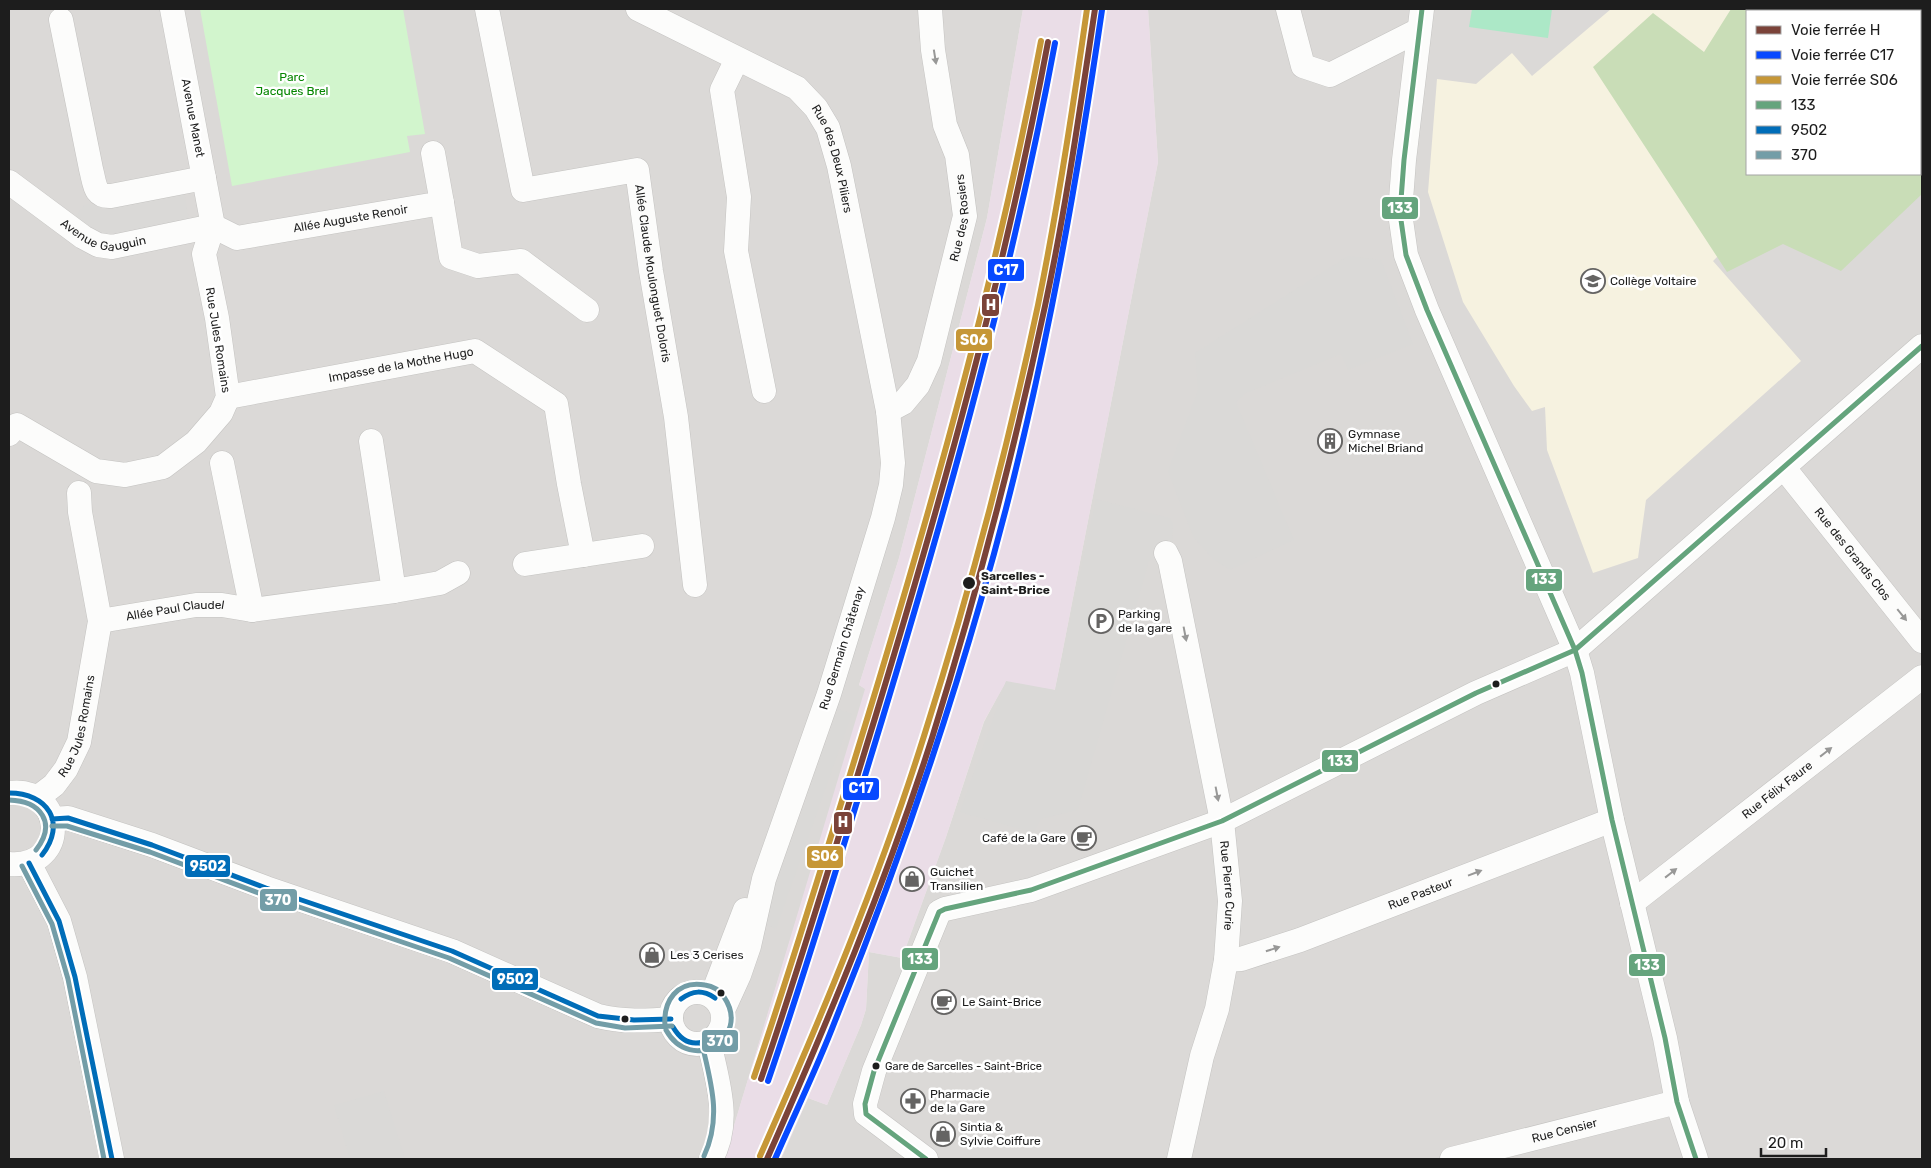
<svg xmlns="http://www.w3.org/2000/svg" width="1931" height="1168" font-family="Rubik,sans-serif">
  <rect width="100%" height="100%" fill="#ece9e5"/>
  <!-- residential -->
  <path fill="#dbd9d7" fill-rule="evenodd" d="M9 9H1023L987 218 899 558 859 685 866 689 724 1159H9Z
    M1148 9H1922V1159H781L808 1098 827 1105 861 1025 866 1009 869 952 902 958 946 837 984 722 1006 681 1055 690 1158 162ZM1747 11H1920V174H1747Z"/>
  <!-- industrial -->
  <path fill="#eadde7" d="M1023 9H1148L1158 162 1055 690 1006 682 984 721 946 837 902 958 869 952 866 1009 861 1025 827 1105 808 1098 781 1159H724L865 689 859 685 899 558 987 218Z"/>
  <!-- education -->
  <path fill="#f6f2e0" d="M1611 9H1821L1819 11H1747L1714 169 1771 203 1713 261 1801 361 1646 500 1638 558 1593 573 1547 450 1545 407 1532 411 1514 386 1463 302 1428 192 1437 79 1476 84 1512 53 1532 76Z"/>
  <!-- forest -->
  <path fill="#c9ddb7" d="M1731 9H1820L1819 11H1747V174H1920V172L1922 175V194L1841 271 1783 244 1727 272 1593 67 1653 13 1704 52Z"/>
  <!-- park -->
  <path fill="#d2f5cd" d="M200 9H403L425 134 407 136 410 152 232 186Z"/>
  <!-- pitch -->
  <path fill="#ace8c7" d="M1472 9H1552L1548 38 1469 27Z"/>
  <!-- parking -->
  <path fill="#dad9d7" d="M183 186 189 220 98 236 74 219 84 205Z
    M1348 256 1381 260 1413 344 1348 370 1341 354 1246 393 1236 402 1294 540 1230 570 1213 559 1193 537 1168 471 1198 390 1195 353Z
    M1096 499 1170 518 1173 523 1172 550 1149 561 1078 810 1041 819 1034 833 960 812 1006 681 1055 690Z
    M838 709 852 714 776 929 762 923Z
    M384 1091 405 1159H350L334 1105Z"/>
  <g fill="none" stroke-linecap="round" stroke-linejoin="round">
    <defs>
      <g id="street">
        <path id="s1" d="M487 9 523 190 637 170 651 271 676 417 695 585"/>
        <path id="s2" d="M638 9 797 88 816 108 828 128 839 166 888 411 893 463 891 485 883 518 829 694 764 879 749 946 739 975 723 1010"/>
        <path d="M1288 9 1303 66 1330 75 1419 30"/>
        <path d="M1422 9 1404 160 1400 213 1406 255 1427 310 1575 650 1582 673 1612 820 1665 1038 1677 1102 1696 1159"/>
        <path d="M61 20 91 169C95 184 94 197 111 196L204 178"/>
        <path d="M737 59 722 90 739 197 736 251 764 391"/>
        <path id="s3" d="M9 182 83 237 98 245 112 247 213 226"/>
        <path d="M442 203 451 257 478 266 521 261 587 310"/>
        <path id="s4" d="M213 226 237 238 442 203 433 153"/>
        <path id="s5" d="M228 397 475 351 556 404 569 484 583 555"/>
        <path id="s6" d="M888 411 903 403 918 385 929 361 965 216 957 155 945 125 933 50 930 9"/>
        <path d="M9 434 17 425 96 471 125 475 163 467 196 442 221 413 228 397 217 318 204 254 213 226 172 9"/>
        <path id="s7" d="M1784 468 1922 641"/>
        <path id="s8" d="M1166 553 1170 561 1222 821 1230 901 1226 960 1217 1009 1202 1056 1179 1159"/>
        <path d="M525 564 642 546"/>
        <path d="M394 591 440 583 458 573"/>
        <path d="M252 610 394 591 371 441"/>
        <path id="s9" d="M100 621 196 605H222L252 610 222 463"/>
        <path d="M9 793C65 785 70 869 9 864"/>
        <path id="s10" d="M37 798 54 785 66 769 79 742 100 621 80 512 79 493"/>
        <path d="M52 819 68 818 152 845 266 888 452 951 598 1016C623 1022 646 1021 671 1019"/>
        <path d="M29 863 59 921 75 977 112 1159"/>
        <path id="s11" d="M1632 903 1922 677"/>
        <path id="s12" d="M1226 960 1241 959 1300 940 1612 820"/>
        <circle cx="697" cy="1018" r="26"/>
        <path d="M712 996 745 910"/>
        <path d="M709 1042C717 1080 732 1122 711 1159"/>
        <path d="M926 1159 866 1114 865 1104 874 1071 939 912 945 909 1031 890 1222 821 1476 693 1575 650 1922 346"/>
        <path id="s13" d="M1452 1159 1677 1102"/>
      </g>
    </defs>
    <!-- street casing -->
    <use href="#street" stroke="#c4c3c1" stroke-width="25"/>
    <!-- street -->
    <use href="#street" stroke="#fcfcfb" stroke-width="24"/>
    <defs>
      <path id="bus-1" d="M1422 9 1404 160 1400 213 1406 255 1427 310 1575 650 1582 673 1612 820 1665 1038 1677 1102 1696 1159
        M926 1159 866 1114 865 1104 874 1071 939 912 945 909 1031 890 1222 821 1476 693 1575 650 1922 346"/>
      <path id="bus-2" d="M9 793C48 793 67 823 42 855
        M52 819 68 818 152 845 266 888 452 951 598 1016 634 1020 671 1019
        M29 863 59 921 75 977 112 1159
        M681 999C693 990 703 990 715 998
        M673 1027C680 1039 689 1046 703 1042"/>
      <path id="bus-3" d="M9 800C41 801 57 823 36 850
        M52 826H67L150 852 264 895 449 958 596 1023 625 1028 672 1026
        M22 866 52 924 68 979 104 1159
        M665 1026C663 1001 677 980 705 985 713 986 720 991 724 997 752 1038 691 1075 666 1030
        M702 1044C711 1083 722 1117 704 1156"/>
    </defs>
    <!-- bus-1 casing -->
    <use href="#bus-1" stroke="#fff" stroke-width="9"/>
    <!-- bus-2 casing -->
    <use href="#bus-2" stroke="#fff" stroke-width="9"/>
    <!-- bus-3 casing -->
    <use href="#bus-3" stroke="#fff" stroke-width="9"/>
    <!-- bus-1 -->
    <use href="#bus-1" stroke="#65a47d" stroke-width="5"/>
    <!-- bus-2 -->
    <use href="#bus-2" stroke="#006db8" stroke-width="5"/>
    <!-- bus-3 -->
    <use href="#bus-3" stroke="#739da7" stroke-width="5"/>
    <defs>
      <path id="rail-1" d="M761 1079C802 960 838 839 875 718 943 494 1005 272 1048 42
        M767 1159C828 1021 886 882 932 738 976 596 1014 452 1045 306 1066 208 1080 108 1095 9"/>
      <path id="rail-2" d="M768 1081C809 962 845 841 882 720 950 496 1012 274 1055 43
        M775 1159C795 1113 817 1068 835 1021 891 883 940 743 981 600 1037 407 1073 209 1102 10"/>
      <path id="rail-3" d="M754 1077C795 957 831 836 868 716 936 492 998 271 1041 41
        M760 1156C821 1018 879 879 924 736 969 594 1007 451 1038 305 1058 207 1073 108 1087 9"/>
    </defs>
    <!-- rail-1 casing -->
    <use href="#rail-1" stroke="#fff" stroke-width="10"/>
    <!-- rail-2 casing -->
    <use href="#rail-2" stroke="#fff" stroke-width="10"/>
    <!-- rail-3 casing -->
    <use href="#rail-3" stroke="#fff" stroke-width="10"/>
    <!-- rail-1 -->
    <use href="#rail-1" stroke="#7b4339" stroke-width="6"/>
    <!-- rail-2 -->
    <use href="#rail-2" stroke="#0749ff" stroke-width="6"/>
    <!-- rail-3 -->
    <use href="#rail-3" stroke="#c69737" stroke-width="6"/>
  </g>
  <!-- one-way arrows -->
  <defs><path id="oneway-solid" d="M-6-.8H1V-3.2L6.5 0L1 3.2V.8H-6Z" transform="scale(1.25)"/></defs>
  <g fill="#989897">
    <use href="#oneway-solid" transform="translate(935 57) rotate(81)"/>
    <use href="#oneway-solid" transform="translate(1902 615) rotate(51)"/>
    <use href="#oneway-solid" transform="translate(1185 634) rotate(79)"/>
    <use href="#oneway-solid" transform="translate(1826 752) rotate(-38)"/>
    <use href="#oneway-solid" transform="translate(1217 794) rotate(79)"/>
    <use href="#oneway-solid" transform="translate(1475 873) rotate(-21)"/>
    <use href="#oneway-solid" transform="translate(1671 873) rotate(-38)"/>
    <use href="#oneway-solid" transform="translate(1273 949) rotate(-18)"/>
  </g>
  <!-- icons -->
  <defs>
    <symbol id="school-ring" viewBox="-11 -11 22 22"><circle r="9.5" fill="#fff" stroke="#656463" stroke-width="1.5"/><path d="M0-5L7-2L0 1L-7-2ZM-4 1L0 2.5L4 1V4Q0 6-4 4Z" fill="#656463"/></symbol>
    <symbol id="building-ring" viewBox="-11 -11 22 22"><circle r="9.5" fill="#fff" stroke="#656463" stroke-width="1.5"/><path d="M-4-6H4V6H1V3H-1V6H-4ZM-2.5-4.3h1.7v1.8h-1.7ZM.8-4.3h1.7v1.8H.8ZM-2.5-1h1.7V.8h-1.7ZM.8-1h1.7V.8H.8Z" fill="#656463"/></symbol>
    <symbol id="parking-ring" viewBox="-11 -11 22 22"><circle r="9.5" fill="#fff" stroke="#656463" stroke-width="1.5"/><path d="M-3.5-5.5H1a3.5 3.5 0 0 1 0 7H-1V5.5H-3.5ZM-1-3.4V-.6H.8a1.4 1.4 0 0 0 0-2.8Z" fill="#656463"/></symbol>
    <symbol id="cafe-ring" viewBox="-11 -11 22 22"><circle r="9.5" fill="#fff" stroke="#656463" stroke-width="1.5"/><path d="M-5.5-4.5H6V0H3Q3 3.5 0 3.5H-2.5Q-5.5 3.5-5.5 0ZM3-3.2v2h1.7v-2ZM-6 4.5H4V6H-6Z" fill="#656463"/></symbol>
    <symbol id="shop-ring" viewBox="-11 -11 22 22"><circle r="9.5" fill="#fff" stroke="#656463" stroke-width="1.5"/><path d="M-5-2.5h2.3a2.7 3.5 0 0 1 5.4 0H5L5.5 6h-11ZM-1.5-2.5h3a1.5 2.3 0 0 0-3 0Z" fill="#656463"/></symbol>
    <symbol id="pharmacy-ring" viewBox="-11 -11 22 22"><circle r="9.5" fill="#fff" stroke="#656463" stroke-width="1.5"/><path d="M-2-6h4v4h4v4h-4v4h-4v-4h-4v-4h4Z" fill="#656463"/></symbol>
  </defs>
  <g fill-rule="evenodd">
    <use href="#school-ring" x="1579" y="267" width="28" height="28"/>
    <use href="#building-ring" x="1316" y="427" width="28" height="28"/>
    <use href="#parking-ring" x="1087" y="607" width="28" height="28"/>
    <use href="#cafe-ring" x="1070" y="824" width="28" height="28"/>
    <use href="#shop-ring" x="898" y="865" width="28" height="28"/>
    <use href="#shop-ring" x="638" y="941" width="28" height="28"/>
    <use href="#cafe-ring" x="930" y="988" width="28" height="28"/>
    <use href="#pharmacy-ring" x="899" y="1087" width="28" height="28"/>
    <use href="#shop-ring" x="929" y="1120" width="28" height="28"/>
  </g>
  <!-- markers -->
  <g fill="#1d1d1d" stroke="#fff" stroke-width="2">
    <circle cx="969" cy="583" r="7"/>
    <circle cx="1496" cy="684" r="4.5"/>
    <circle cx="721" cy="993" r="4.5"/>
    <circle cx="625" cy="1019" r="4.5"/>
    <circle cx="876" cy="1066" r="4.5"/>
  </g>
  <g text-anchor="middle" stroke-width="5" stroke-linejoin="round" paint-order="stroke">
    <!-- bus labels -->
    <g font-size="11" fill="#1d1d1d" stroke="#fff" text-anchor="start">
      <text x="885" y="1070">Gare de Sarcelles - Saint-Brice</text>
    </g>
    <!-- park labels -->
    <g font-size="12" fill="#068600" stroke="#fff">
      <text x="292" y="81">Parc<tspan x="292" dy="14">Jacques Brel</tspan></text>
    </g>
    <!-- street labels -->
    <g font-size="12" fill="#1d1d1d" stroke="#fff">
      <text transform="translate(193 118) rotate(79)" y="4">Avenue Manet</text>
      <text dy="4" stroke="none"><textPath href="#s2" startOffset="259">Rue des Deux Piliers</textPath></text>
      <text dy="4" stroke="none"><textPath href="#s6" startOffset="214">Rue des Rosiers</textPath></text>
      <text dy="4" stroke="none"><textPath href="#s4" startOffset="142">Allée Auguste Renoir</textPath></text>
      <text dy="4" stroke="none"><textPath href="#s3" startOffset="112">Avenue Gauguin</textPath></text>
      <text dy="4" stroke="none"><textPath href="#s1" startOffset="405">Allée Claude Moulonguet Doloris</textPath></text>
      <text transform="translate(218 340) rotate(81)" y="4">Rue Jules Romains</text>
      <text dy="4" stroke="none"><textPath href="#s5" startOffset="176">Impasse de la Mothe Hugo</textPath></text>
      <text dy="4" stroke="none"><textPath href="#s7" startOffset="110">Rue des Grands Clos</textPath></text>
      <text dy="4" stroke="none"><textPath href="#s9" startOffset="76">Allée Paul Claudel</textPath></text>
      <text transform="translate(842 648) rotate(-73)" y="4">Rue Germain Châtenay</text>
      <text dy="4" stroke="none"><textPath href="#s10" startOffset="86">Rue Jules Romains</textPath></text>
      <text dy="4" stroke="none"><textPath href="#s11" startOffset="184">Rue Félix Faure</textPath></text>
      <text dy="4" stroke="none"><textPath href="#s8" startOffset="339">Rue Pierre Curie</textPath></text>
      <text dy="4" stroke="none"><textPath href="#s12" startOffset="206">Rue Pasteur</textPath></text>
      <text dy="4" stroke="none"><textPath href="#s13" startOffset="116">Rue Censier</textPath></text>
    </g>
    <!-- poi labels -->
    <g font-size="12" fill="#1d1d1d" stroke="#fff" text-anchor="start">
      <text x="1610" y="285">Collège Voltaire</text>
      <text x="1348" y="438">Gymnase<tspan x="1348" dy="14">Michel Briand</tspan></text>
      <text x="1118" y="618">Parking<tspan x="1118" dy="14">de la gare</tspan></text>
      <text x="1066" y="842" text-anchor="end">Café de la Gare</text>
      <text x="930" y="876">Guichet<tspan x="930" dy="14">Transilien</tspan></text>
      <text x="670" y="959">Les 3 Cerises</text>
      <text x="962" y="1006">Le Saint-Brice</text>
      <text x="930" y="1098">Pharmacie<tspan x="930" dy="14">de la Gare</tspan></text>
      <text x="960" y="1131">Sintia &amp;<tspan x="960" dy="14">Sylvie Coiffure</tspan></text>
    </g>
    <!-- stop labels -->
    <g font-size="12" font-weight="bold" fill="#1d1d1d" stroke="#fff" text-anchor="start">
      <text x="981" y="580">Sarcelles -<tspan x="981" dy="14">Saint-Brice</tspan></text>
    </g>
  </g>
  <g stroke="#fff" stroke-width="2">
    <rect x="1381" y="196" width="38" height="24" rx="5" fill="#65a47d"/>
    <rect x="987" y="258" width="38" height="24" rx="5" fill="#0749ff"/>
    <rect x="981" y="293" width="19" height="24" rx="5" fill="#7b4339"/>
    <rect x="955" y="328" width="38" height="24" rx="5" fill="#c69737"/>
    <rect x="1525" y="568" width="38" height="24" rx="5" fill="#65a47d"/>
    <rect x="1321" y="749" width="38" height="24" rx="5" fill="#65a47d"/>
    <rect x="842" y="777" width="38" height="24" rx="5" fill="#0749ff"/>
    <rect x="833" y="811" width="20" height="24" rx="5" fill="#7b4339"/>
    <rect x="806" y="845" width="38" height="24" rx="5" fill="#c69737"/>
    <rect x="184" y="854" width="47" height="24" rx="5" fill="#006db8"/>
    <rect x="259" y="888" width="39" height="24" rx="5" fill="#739da7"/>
    <rect x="901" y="947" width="38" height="24" rx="5" fill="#65a47d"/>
    <rect x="1628" y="953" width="38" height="24" rx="5" fill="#65a47d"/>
    <rect x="491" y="967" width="48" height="24" rx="5" fill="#006db8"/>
    <rect x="701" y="1029" width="38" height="24" rx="5" fill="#739da7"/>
  </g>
  <g font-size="14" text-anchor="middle" font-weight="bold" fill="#fff">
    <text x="1400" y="213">133</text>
    <text x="1006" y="275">C17</text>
    <text x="991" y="310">H</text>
    <text x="974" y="345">S06</text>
    <text x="1544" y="584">133</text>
    <text x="1340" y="766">133</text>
    <text x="861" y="793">C17</text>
    <text x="843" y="827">H</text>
    <text x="825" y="861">S06</text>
    <text x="208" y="871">9502</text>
    <text x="278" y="905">370</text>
    <text x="920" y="964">133</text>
    <text x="1647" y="970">133</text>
    <text x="515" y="984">9502</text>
    <text x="720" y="1046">370</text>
  </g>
  <!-- border -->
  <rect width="1931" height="1168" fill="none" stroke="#1d1d1d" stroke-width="20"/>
  <!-- legend -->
  <rect x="1746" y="10" width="175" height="165" fill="#ffffff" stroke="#a5a5a5"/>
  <rect x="1756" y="26" width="25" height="8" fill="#7b4339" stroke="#a5a5a5"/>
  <text x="1791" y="35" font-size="15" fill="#1d1d1d">Voie ferrée H</text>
  <rect x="1756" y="51" width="25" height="8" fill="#0749ff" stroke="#a5a5a5"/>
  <text x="1791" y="60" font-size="15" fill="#1d1d1d">Voie ferrée C17</text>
  <rect x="1756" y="76" width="25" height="8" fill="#c69737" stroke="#a5a5a5"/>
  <text x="1791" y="85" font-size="15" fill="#1d1d1d">Voie ferrée S06</text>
  <rect x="1756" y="101" width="25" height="8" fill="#65a47d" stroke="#a5a5a5"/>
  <text x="1791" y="110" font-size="15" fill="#1d1d1d">133</text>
  <rect x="1756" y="126" width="25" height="8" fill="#006db8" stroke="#a5a5a5"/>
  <text x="1791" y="135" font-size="15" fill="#1d1d1d">9502</text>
  <rect x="1756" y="151" width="25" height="8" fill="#739da7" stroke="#a5a5a5"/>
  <text x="1791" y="160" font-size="15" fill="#1d1d1d">370</text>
  <!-- scale -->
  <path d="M1761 1148v8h65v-8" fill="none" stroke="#1d1d1d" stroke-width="2.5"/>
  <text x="1768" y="1148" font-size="15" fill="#1d1d1d" stroke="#ffffff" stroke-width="4" paint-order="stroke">20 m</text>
</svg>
